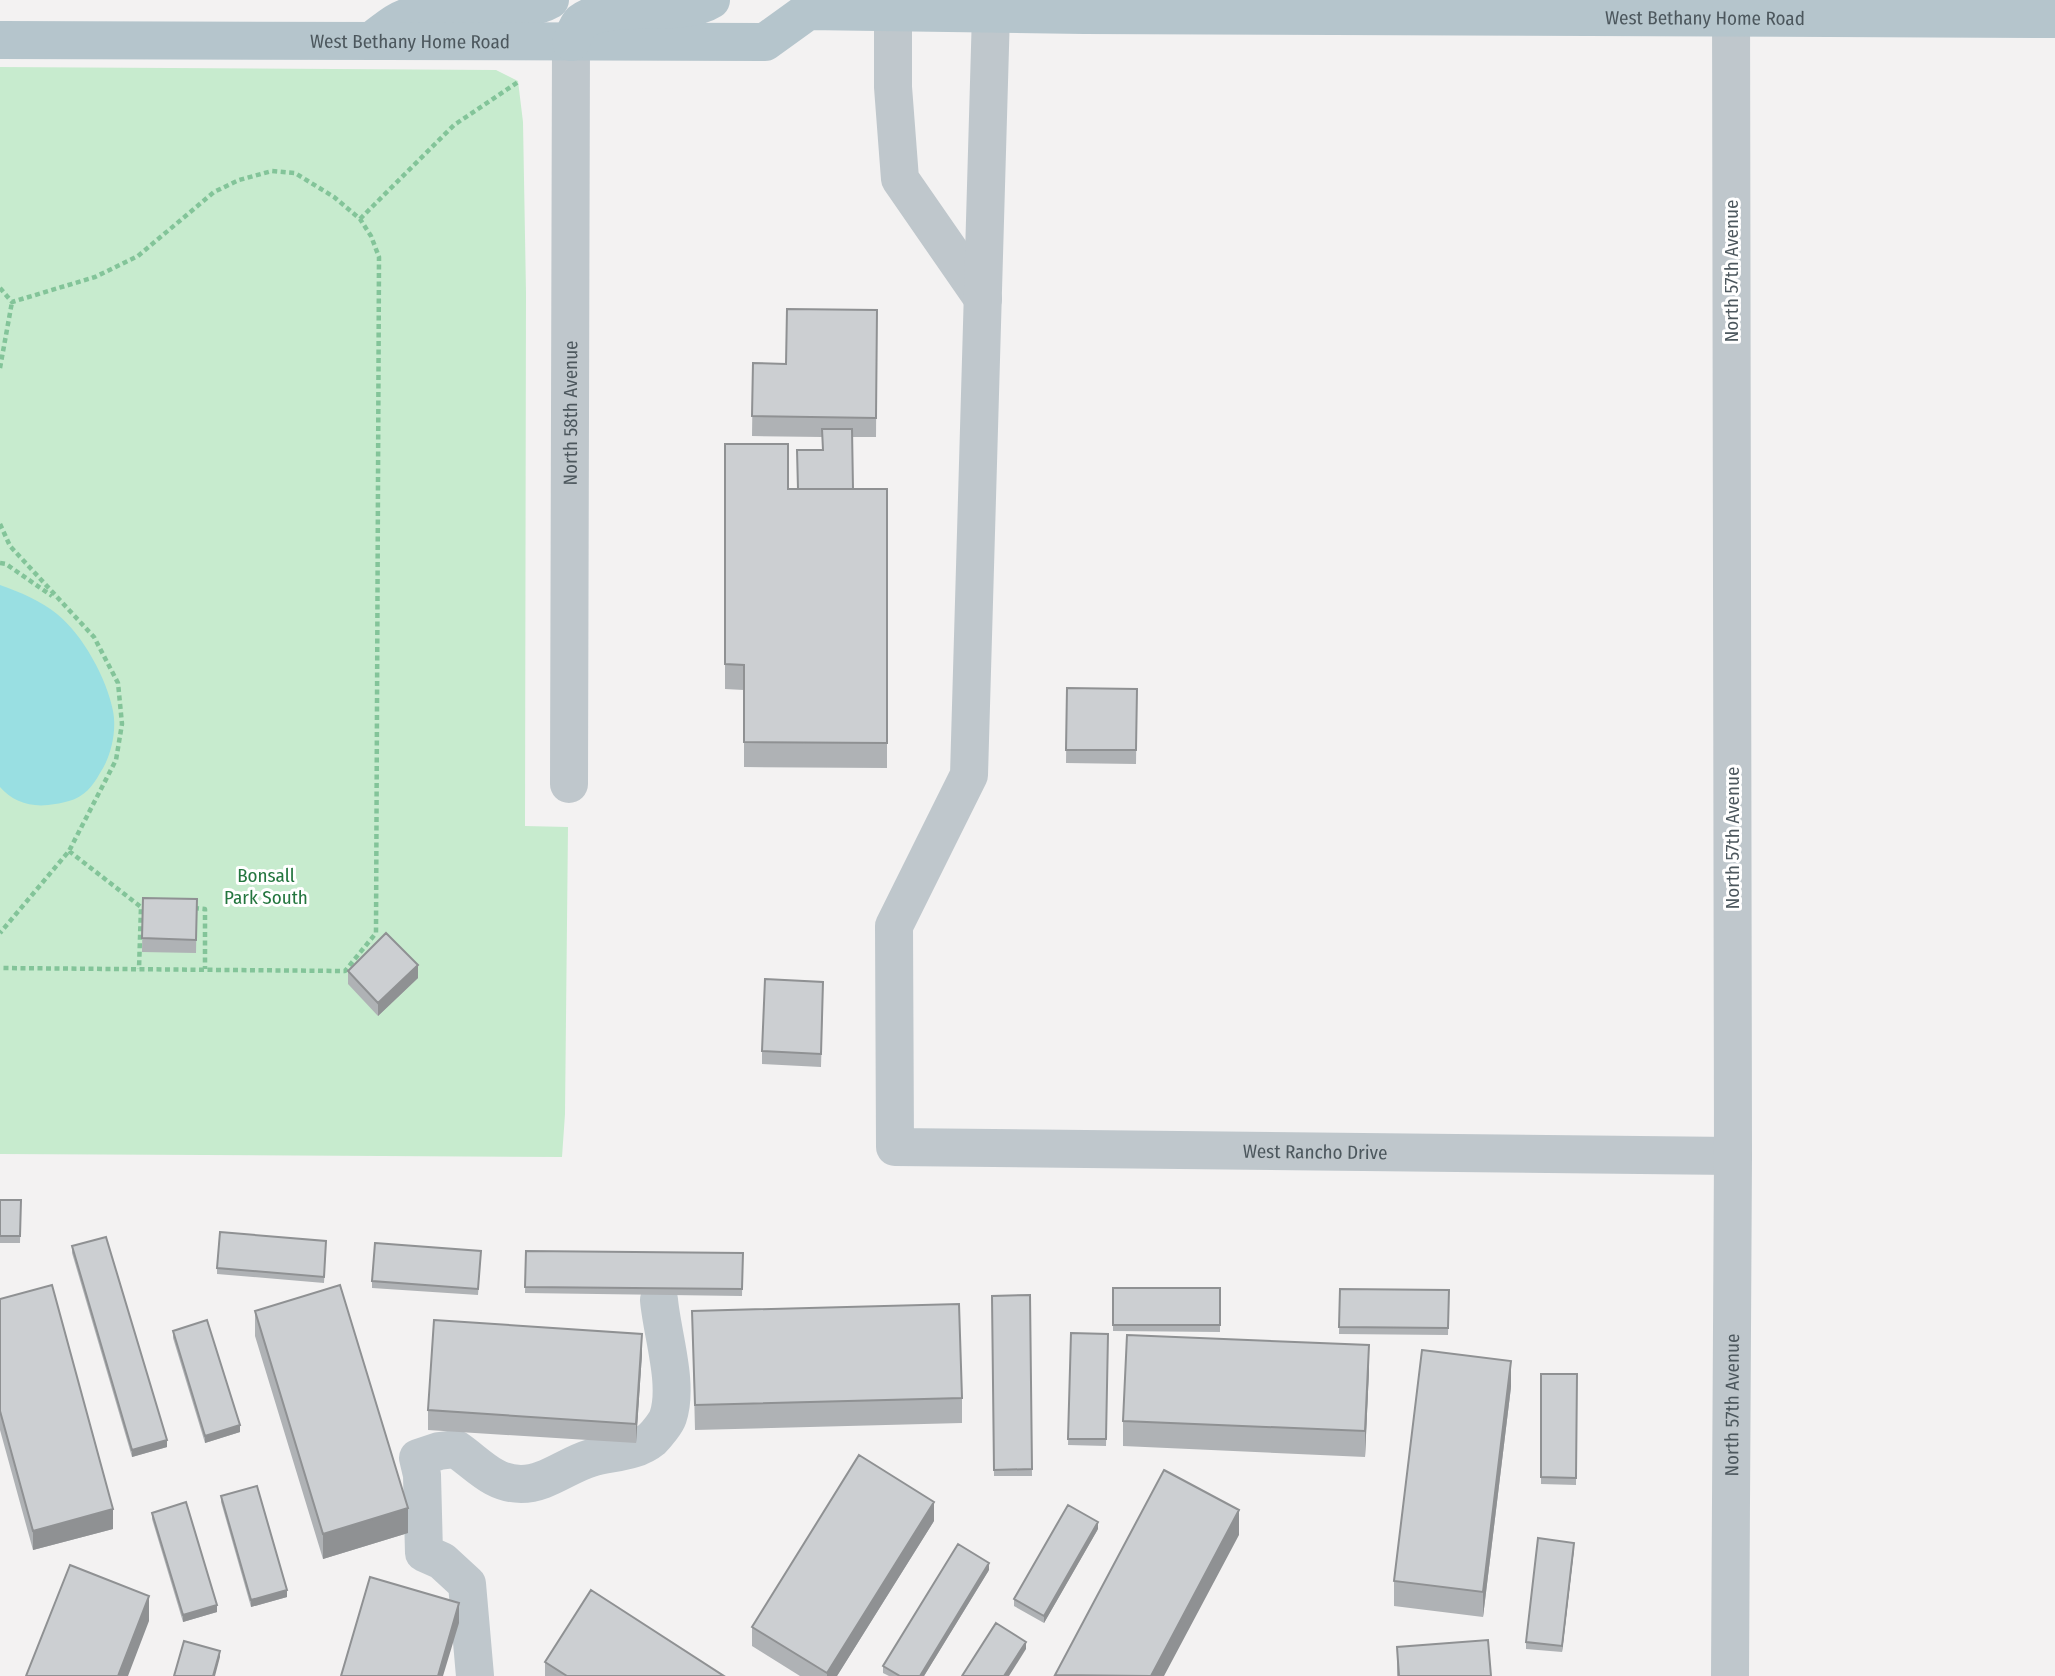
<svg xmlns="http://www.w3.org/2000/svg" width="2055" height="1676" font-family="'Fira Sans Condensed',sans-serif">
  <rect width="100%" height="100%" fill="#f3f2f2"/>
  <!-- green -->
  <path fill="#c7ebce" d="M0 67 496 70 518 81 523 122 526 293 525 826 568 827 565 1114 562 1157 0 1154Z"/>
  <!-- water -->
  <path fill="#99dfe2" d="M0 585C20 592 41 601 57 614 83 635 107 679 113 711 117 731 111 757 100 773 93 786 84 797 69 801 63 803 55 804 48 805 29 807 12 801 0 787Z"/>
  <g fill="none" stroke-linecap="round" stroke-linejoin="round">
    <!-- path -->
    <path stroke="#83c499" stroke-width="4.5" stroke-dasharray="5 3.5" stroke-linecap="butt" d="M360 219 454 125 518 82
      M0 288 12 302 95 277 138 256 214 192 239 180 272 171 295 173 334 197 360 219 371 236 379 257 376 933 345 971 0 968
      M0 368 12 302
      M0 524 10 546 94 637 118 683 122 724 116 760 69 851 0 933
      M0 563 6 564 52 596
      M69 851 141 907 139 969
      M194 908 205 909V969"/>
    <!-- minor -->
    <g stroke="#bfc7cc" stroke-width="38">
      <path d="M893 12V87L900 179 983 299"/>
      <path id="s1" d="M991 13 969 775 894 926 895 1147 1733 1156"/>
      <path id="s2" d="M569 784 571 42"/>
      <path d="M475 1676 467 1584 442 1561 424 1553 422 1475 418 1458 439 1451 456 1449C478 1464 493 1484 521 1484 546 1484 567 1465 591 1458 611 1452 635 1453 652 1439 657 1434 666 1423 668 1417 679 1384 662 1334 659 1300"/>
      <path id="s3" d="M1730 1676 1733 1156 1731 0"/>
    </g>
    <!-- major -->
    <g stroke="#b5c5cc" stroke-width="38">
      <path d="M376 37C386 30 397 20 408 17 447 6 520 18 550 0"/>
      <path id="s4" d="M0 40 765 42 808 11 1084 15 2055 19"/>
      <path d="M571 42C574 37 576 27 581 22 609 0 681 19 711 0"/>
    </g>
  </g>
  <!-- wall -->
  <path fill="#afb2b5" d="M877 310 876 437H852L853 489H887V768L744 767V690L725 689V444L788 489H798L822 450V437L752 436 753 363 786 364Z
    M1067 688 1137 689 1136 764 1066 763Z
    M143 898 197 899 196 953 142 952Z
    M348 971 418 978 378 1016 348 984Z
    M823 995 821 1067 762 1064V1051Z
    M0 1200H21L20 1243H0Z
    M72 1246 167 1447 132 1457 72 1253Z
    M326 1247 324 1283 217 1274V1268Z
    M481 1251 478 1295 372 1288V1281Z
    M526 1251 743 1253 742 1296 525 1293Z
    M1113 1288H1220V1332L1113 1331Z
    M1340 1289 1449 1290 1448 1335 1339 1334Z
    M1030 1295 1032 1476H994L992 1296Z
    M0 1299 113 1529 33 1550 0 1430Z
    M255 1311 408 1533 323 1559 255 1336Z
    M692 1311 962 1398V1423L695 1430Z
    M173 1331 240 1432 205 1443 173 1338Z
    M1071 1333 1108 1334 1106 1446 1068 1445Z
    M642 1354 636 1443 428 1430V1410Z
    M1369 1370 1365 1457 1123 1446V1421Z
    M1541 1374H1577L1576 1485 1541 1484Z
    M1511 1387 1483 1617 1394 1606V1581Z
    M221 1496 287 1597 251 1607 221 1502Z
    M152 1513 217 1612 183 1622 152 1519Z
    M934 1521 837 1676H800L752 1646V1627Z
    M1098 1529 1044 1623 1014 1606V1599Z
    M1574 1549 1562 1652 1526 1649V1642Z
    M989 1570 924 1676H889L883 1673V1666Z
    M1397 1647 1491 1676H1397Z
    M545 1662 724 1676H545Z"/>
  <!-- shaded-wall -->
  <path fill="#8f9193" d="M418 965V978L378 1016V1003Z
    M642 1334V1354L636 1443V1424Z
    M1369 1345V1370L1365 1457V1431Z
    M1511 1361V1387L1483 1617V1592Z
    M240 1425V1432L205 1443V1436Z
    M167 1440V1447L132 1457V1450Z
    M934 1502V1521L837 1676H827V1673Z
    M408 1508V1533L323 1559V1534Z
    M113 1509V1529L33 1550V1531Z
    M1239 1510V1535L1164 1676H1151Z
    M1098 1522V1529L1044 1623V1616Z
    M1574 1543V1549L1562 1652V1646Z
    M989 1563V1570L924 1676H920Z
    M287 1590V1597L251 1607V1600Z
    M149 1596V1621L128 1676H118Z
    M459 1603V1623L443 1676H438Z
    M217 1605V1612L183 1622V1615Z
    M1026 1642V1649L1009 1676H1004Z
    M220 1651V1657L215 1676H213Z"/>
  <!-- building -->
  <path fill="#cccfd2" stroke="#8f9193" stroke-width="2" d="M787 309 877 310 876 418 752 416 753 363 786 364Z
    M822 429H852L853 489H798L797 450H823Z
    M725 444H788V489H887V743L744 742V665L725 664Z
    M1067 688 1137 689 1136 750H1066Z
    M143 898 197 899 196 940 142 938Z
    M386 933 418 965 378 1003 348 971Z
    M765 979 823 982 821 1054 762 1051Z
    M0 1200H21L20 1236H0Z
    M220 1232 326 1241 324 1277 217 1268Z
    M106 1237 167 1440 132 1450 72 1246Z
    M375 1243 481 1251 478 1289 372 1281Z
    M526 1251 743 1253 742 1289 525 1287Z
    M52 1285 113 1509 33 1531 0 1411V1299Z
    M340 1285 408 1508 323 1534 255 1311Z
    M1113 1288H1220V1325H1113Z
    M1340 1289 1449 1290 1448 1328 1339 1327Z
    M1030 1295 1032 1469 994 1470 992 1296Z
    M959 1304 962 1398 695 1405 692 1311Z
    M207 1320 240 1425 205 1436 173 1331Z
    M434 1320 642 1334 636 1424 428 1410Z
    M1071 1333 1108 1334 1106 1439H1068Z
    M1127 1335 1369 1345 1365 1431 1123 1421Z
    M1422 1350 1511 1361 1483 1592 1394 1581Z
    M1541 1374H1577L1576 1478 1541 1477Z
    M859 1455 934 1502 827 1673 752 1627Z
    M1164 1470 1239 1510 1151 1676 1055 1675Z
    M257 1486 287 1590 251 1600 221 1496Z
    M186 1502 217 1605 183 1615 152 1513Z
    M1068 1505 1098 1522 1044 1616 1014 1599Z
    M1538 1538 1574 1543 1562 1646 1526 1642Z
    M958 1544 989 1563 920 1676H900L883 1666Z
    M70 1565 149 1596 118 1676H26Z
    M370 1577 459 1603 438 1676H341Z
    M591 1590 724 1676H567L545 1662Z
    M996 1623 1026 1642 1004 1676H962Z
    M1488 1640 1491 1676H1399L1397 1647Z
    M184 1641 220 1651 213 1676H174Z"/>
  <g text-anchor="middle" stroke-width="6" stroke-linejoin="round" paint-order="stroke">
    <!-- street labels -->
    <g font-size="19" fill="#4c575d" stroke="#fff">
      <text dy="7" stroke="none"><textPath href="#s4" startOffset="1715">West Bethany Home Road</textPath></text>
      <text dy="7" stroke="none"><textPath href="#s4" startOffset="410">West Bethany Home Road</textPath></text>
      <text transform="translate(1731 271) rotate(-90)" y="7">North 57th Avenue</text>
      <text dy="7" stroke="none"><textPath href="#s2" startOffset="371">North 58th Avenue</textPath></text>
      <text transform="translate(1732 838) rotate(-90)" y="7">North 57th Avenue</text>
      <text dy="7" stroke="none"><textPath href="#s1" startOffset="1572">West Rancho Drive</textPath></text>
      <text dy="7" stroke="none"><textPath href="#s3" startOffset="271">North 57th Avenue</textPath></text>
    </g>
    <!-- park labels -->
    <g font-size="19" fill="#24763f" stroke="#fff">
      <text x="266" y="882">Bonsall<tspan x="266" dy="22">Park South</tspan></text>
    </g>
  </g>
</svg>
